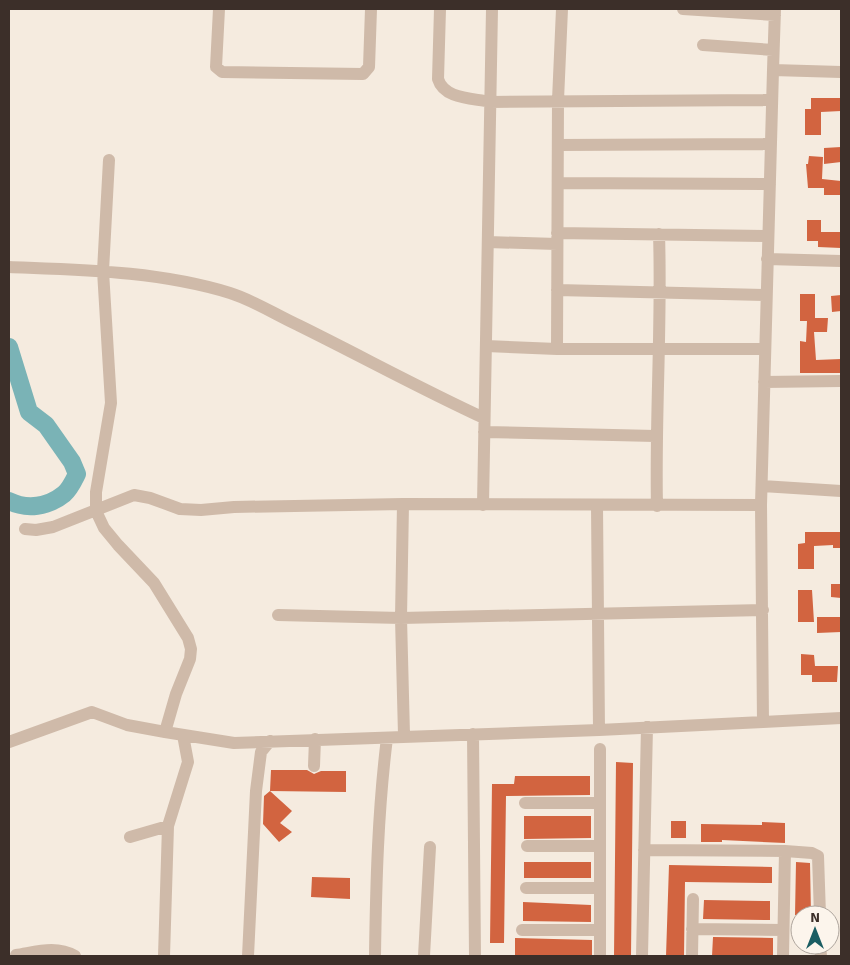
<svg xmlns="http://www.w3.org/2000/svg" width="850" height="965" font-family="Signika,sans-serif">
  <rect width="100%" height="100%" fill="#f5ebdf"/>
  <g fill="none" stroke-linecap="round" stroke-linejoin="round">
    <!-- river -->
    <path stroke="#7ab3b6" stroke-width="18" d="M9 347 29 412 46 425 72 462 77 474C74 480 70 489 64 494 48 507 27 510 9 501"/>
  </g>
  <!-- building -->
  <path fill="#d26440" d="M811 98H841V111L821 112V135H805V109H811Z
    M841 147V162L824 164V148Z
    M809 156 823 157 822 179 841 181V195H824V188H808L806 164H808Z
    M807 220H821V232H841V248L818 247V241H807Z
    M800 294H815V318H828L827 332H814L816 360 841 359V373H800V341L806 342 807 321H800Z
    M841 295V311L832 312 831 296Z
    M805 532H841V548H833V545L814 546V569H798V544L805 543Z
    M831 584H841V598L831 597Z
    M798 590H812L814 622H798Z
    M817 617H841V632L817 633Z
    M801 654 814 655 815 666H838L837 682H812V675H801Z
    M616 762 633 763 631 956H614Z
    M271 770H307L314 774 321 771H346V792L270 791Z
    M515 776H590V795L506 796 504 943H490L492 784H514Z
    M270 791 292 811 280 823 292 832 279 842 263 824 264 796Z
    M524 816H591V838L524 839Z
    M671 821H686V838H671Z
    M762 822 785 823V843L722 840V842H701V824L762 825Z
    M524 862H591V878H524Z
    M796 862 810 863 811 915H795Z
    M669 865 772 867V883L685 882 684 956H666Z
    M312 877 350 878V899L311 897Z
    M704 900 770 901V920L703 919Z
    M523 902 591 905V922L523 921Z
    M713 937 773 938V956H712Z
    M515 938 592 940V956H515Z"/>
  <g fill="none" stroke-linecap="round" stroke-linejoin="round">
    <!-- minor -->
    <path stroke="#cfbaa9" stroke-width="12" d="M219 9 216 67 222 72 363 74 369 67 371 9
      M440 9 438 79C444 99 472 98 490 102L772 100
      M683 9 775 15
      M703 45 773 50
      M773 70 775 9
      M841 72 773 70 761 505 763 722 841 718
      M558 145 771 144
      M558 183 770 184
      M557 233 768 236
      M488 242 557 244
      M767 259 841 261
      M9 267C83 270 158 271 230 293 253 300 276 315 298 325 361 356 421 389 484 418
      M557 290 766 295
      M486 346 557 349H764
      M557 349 558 100 562 9
      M764 382 841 381
      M484 432 655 436
      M762 486 841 491
      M403 504 401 618 404 735
      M483 505 492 9
      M597 506 599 730 763 722
      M657 506C655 416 662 325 659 234
      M25 529 36 530 53 527 134 495 150 498 180 509 201 510 234 507 403 504 761 505
      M278 615 401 618 763 610
      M165 732 234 743 599 730
      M473 734 475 956
      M9 742 92 712 127 725 165 732 176 694 190 659 191 649 188 638 154 583 118 545 104 528 96 511V492L111 403 103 271 109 160
      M600 749V956
      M314 766 315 739
      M525 803H600
      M130 837 168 826
      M527 846H600
      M644 850 785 851 783 956
      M785 851 812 853 818 856 820 915
      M526 888H600
      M692 929 783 930
      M522 930H600
      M820 945 821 956
      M16 955C36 952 56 945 75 956
      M164 956 168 826 188 762 183 735
      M248 956 256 791 261 752 270 741
      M375 956C376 883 378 810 387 738
      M424 956 430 847
      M642 956 647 727
      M692 956 693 899"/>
  </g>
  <!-- border -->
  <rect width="850" height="965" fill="none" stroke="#3c2f29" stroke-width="20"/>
  <!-- north arrow -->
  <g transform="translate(815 930)"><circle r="24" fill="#fcf5ec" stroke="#afa69e"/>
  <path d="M0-4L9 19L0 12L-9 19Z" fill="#1a5d62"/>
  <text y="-8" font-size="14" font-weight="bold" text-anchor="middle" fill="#3c2f29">N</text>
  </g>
</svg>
